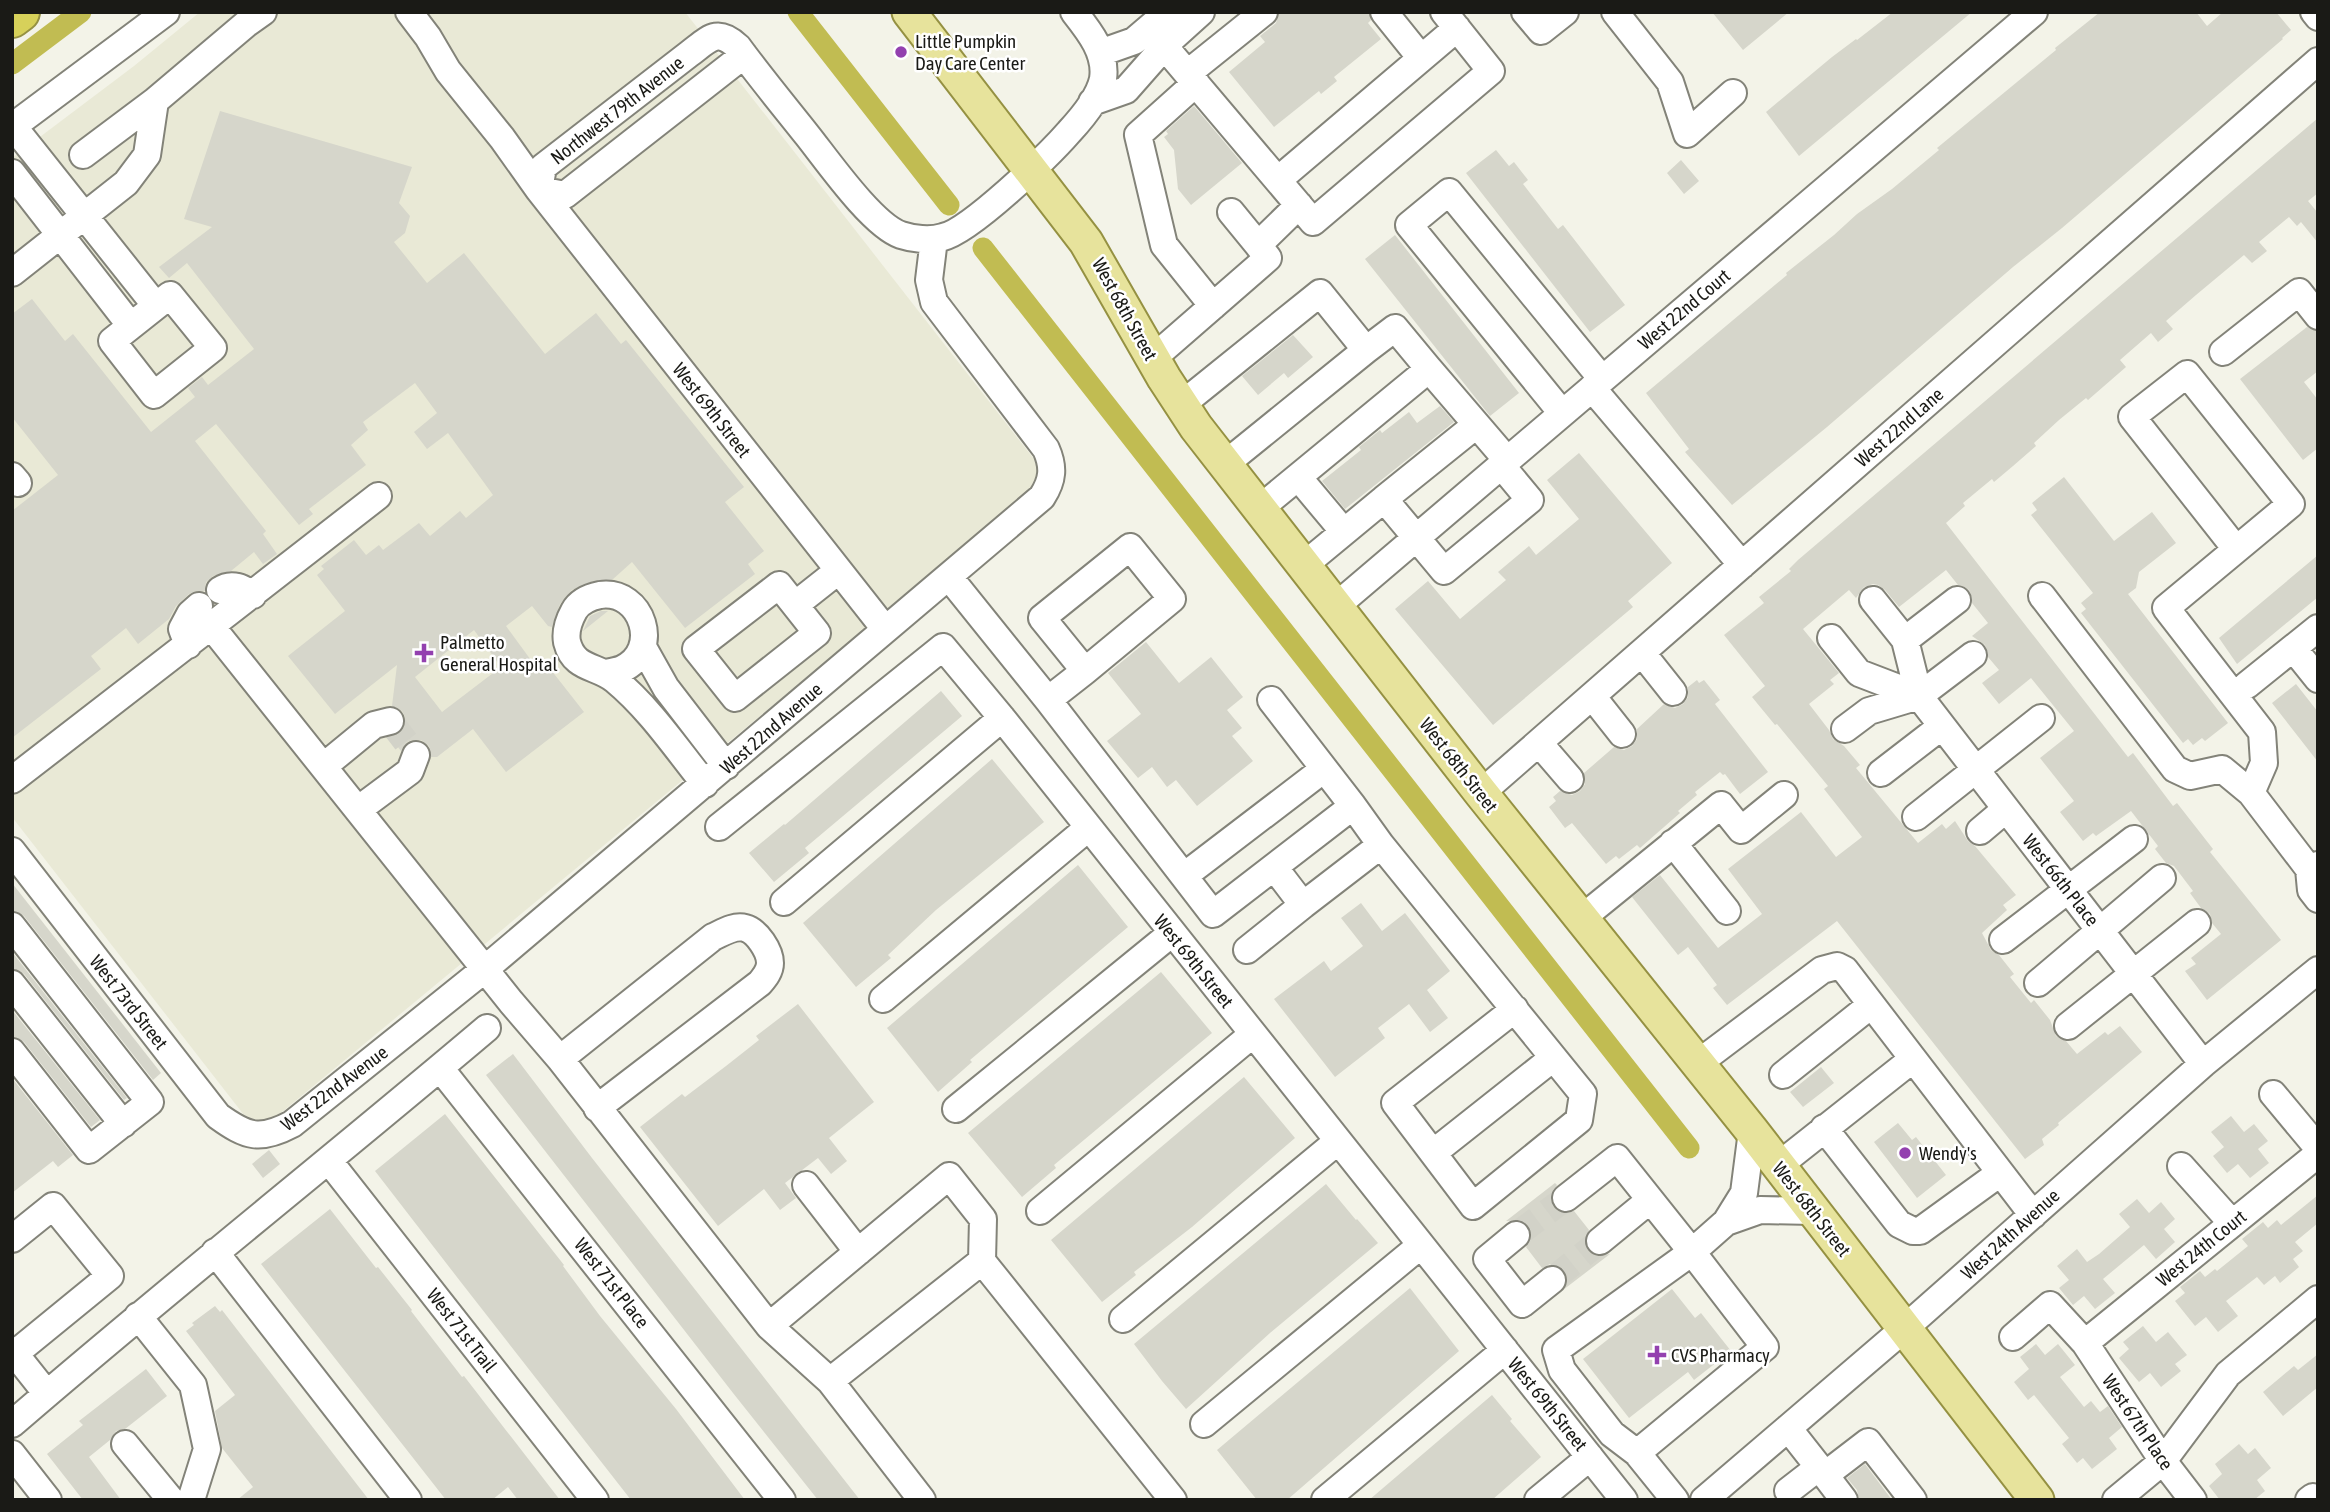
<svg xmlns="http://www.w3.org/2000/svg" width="2330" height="1512" font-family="'Asap Condensed',sans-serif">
  <rect width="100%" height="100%" fill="#f3f3e8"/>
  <!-- built -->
  <path fill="#e9e9d6" d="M200 12H685L1034 459 1039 475 1034 489 276 1117 261 1122 244 1115 12 817V158L134 66Z"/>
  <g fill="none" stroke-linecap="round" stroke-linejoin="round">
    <!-- canal -->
    <path stroke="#c1bc52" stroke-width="21" d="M798 12 949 205
      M12 64 81 12
      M983 248 1689 1148"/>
  </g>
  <!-- building -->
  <path fill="#d6d6cb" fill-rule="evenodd" d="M1279 12H1369L1371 20 1368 23 1381 39 1334 77 1337 81 1321 94 1319 91 1274 127 1229 72 1265 42 1260 36 1276 23Z
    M1712 12H1789L1743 50Z
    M1893 12H1972L1799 156 1766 112 1832 57 1856 39 1857 40Z
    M2100 12H2196L2207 26 2223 12H2276L2291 30 2282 38 2283 39 2062 228 2013 267 1827 427 1732 505 1685 452 1689 449 1646 393 1787 275 1786 273 1834 235 1857 214 1892 189 1939 150 1937 148 2056 50 2055 48Z
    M1194 106 1242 163 1191 205 1178 189 1174 150 1164 137 1168 134 1166 131Z
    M220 111 412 167 399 203 410 216 405 233 394 242 427 283 464 253 545 354 596 313 621 344 626 340 744 487 725 502 764 551 748 564 755 574 685 628 632 562 612 580 593 581 572 590 560 604 552 627 548 626 532 606 506 626 536 667 544 661 584 712 506 772 473 729 437 757H431L429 746 421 740H413L407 742 401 751 390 737 400 733 405 725V717L402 711 392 706 397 665 335 714 288 656 345 611 317 575 324 569 321 566 354 540 366 555 379 545 383 550 419 523 430 536 460 511 466 518 493 495 448 433 427 449 414 432 437 413 415 383 363 422 368 430 351 445 366 465 309 509 313 514 299 525 216 424 195 441 266 531 263 534 277 554 263 564 254 552 231 571 213 576 206 582 205 591H197L189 594 176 606 169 619 138 644 126 628 91 656 101 669 12 738V511L58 475 12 417V314L32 299 65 341 73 334 151 432 195 397 188 388 202 377 208 385 254 349 187 263 169 278 159 267 212 227 184 219ZM474 630 501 667 442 712 415 677Z
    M2318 118V193L2308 201 2318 213V243L2301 222 2297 226 2289 217 2259 242 2267 251 2252 263 2244 255 2196 295 2166 321 2173 329 2158 342 2151 333 2120 360 2126 367 2088 400 2086 398 2059 420 2034 443 2036 446 2013 466 1994 482 1992 479 1963 503 1965 506 1946 523 2128 757 2133 753 2173 806 2177 803 2213 849 2210 852 2281 940 2207 1000 2185 971 2196 964 2191 958 2221 934 2212 923 2210 914 2201 908 2190 893 2193 891 2174 866 2166 863 2155 849 2158 846 2131 811 2096 836 2093 833 2083 841 2060 812 2074 801 2040 758 2074 731 2031 678 1999 704 1982 683 1999 670 1988 657 1985 645 1972 636 1988 623 1972 603 1969 590 1958 585 1946 570 1899 607 1885 590 1878 585 1873 584 1864 587 1856 598 1849 590 1803 629 1839 673 1830 680 1834 684 1809 704 1829 730 1833 739 1844 746 1860 765 1856 768 1918 843 1942 824 1946 829 1955 821 1968 841 1975 846 2016 895 2003 905 2007 910 1982 933 1991 950 1999 955 2014 974 2010 977 2031 1003 2034 1000 2050 1020 2056 1036 2066 1041 2077 1054 2105 1032 2108 1035 2120 1026 2142 1052 2058 1123 2059 1125 2042 1139 2044 1145 2025 1159 1837 921 1727 1005 1713 988 1717 985 1688 947 1678 955 1632 897 1660 875 1718 948 1762 914 1728 869 1801 812 1836 857 1862 837 1824 789 1828 786 1777 724 1775 725 1752 697 1765 686 1724 635 1764 603 1759 597 1791 571 1789 569 1798 560Z
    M1496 150 1509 166 1514 162 1528 180 1523 184 1558 229 1563 225 1625 305 1590 332 1466 173Z
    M1681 160 1699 181 1684 194 1667 173Z
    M1395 235 1519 393 1490 416 1365 259Z
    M2307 327 2318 331V371L2304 382 2318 400V448L2303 460 2240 379Z
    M1293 335 1313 357 1288 378 1284 373 1258 395 1242 376Z
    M1440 406 1454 422 1345 509 1322 481 1361 450 1359 447 1380 430 1382 433 1409 412 1417 423Z
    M1579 453 1672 563 1628 601 1633 607 1493 725 1395 609 1428 581 1460 619 1506 580 1498 572 1529 546 1536 555 1579 519 1547 480Z
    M2064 477 2114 541 2152 512 2176 543 2139 572 2136 588 2128 594 2228 723 2205 741 2202 738 2193 745 2188 739 2183 743 2081 613 2086 609 2081 603 2093 593 2031 515 2037 510 2032 503Z
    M2318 555V597L2237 664 2219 638Z
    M601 611H608L583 631 590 616Z
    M1146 642 1179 683 1211 657 1243 697 1227 710 1242 728 1232 736 1253 761 1197 806 1176 780 1167 787 1152 767 1138 778 1107 741 1141 714 1108 673Z
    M1697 680 1699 683 1704 680 1720 700 1715 704 1768 772 1740 794 1725 774 1723 775 1720 772 1695 792 1697 795 1678 811 1680 813 1640 848 1637 845 1619 859 1616 856 1606 864 1572 823 1565 828 1549 807 1556 801 1553 797 1560 791 1572 795 1580 791 1585 784 1584 773 1614 747 1624 750 1632 746 1637 739V729L1664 704 1675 708 1683 704 1688 697V687Z
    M2296 684 2318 712V762L2272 703Z
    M941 691 962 716 805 848 809 853 774 882 749 853 784 824 785 825Z
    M992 759 1044 822 936 910 888 955 891 958 856 987 803 923Z
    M1078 865 1128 927 970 1060 972 1062 938 1092 887 1028Z
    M12 883 161 1073 153 1080 24 916 12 911Z
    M1361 903 1382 931 1405 913 1450 971 1427 990 1448 1018 1430 1032 1409 1004 1378 1028 1385 1038 1335 1077 1274 999 1324 961 1331 971 1363 946 1341 918Z
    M12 952 127 1098 124 1100 24 974 12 969Z
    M1161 972 1212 1033 1054 1165 1056 1168 1022 1197 968 1133Z
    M798 1004 874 1102 829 1138 847 1161 831 1174 818 1158 785 1183 796 1198 780 1210 764 1189 718 1226 640 1127 682 1094 685 1097 726 1066 759 1040 756 1036Z
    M12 1010 100 1120 91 1127 24 1042 12 1037Z
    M513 1054 592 1158 860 1500H818L733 1393 486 1075Z
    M1821 1067 1834 1083 1803 1107 1790 1092Z
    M1244 1077 1295 1138 1192 1227 1134 1272 1136 1275 1102 1302 1051 1240Z
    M12 1078 73 1155 58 1167 53 1161 12 1193Z
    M445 1114 564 1265 563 1266 600 1316 676 1409 745 1500H631L460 1281 375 1171Z
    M2231 1116 2244 1132 2254 1124 2268 1141 2258 1149 2269 1163 2250 1178 2238 1164 2227 1173 2213 1156 2224 1147 2211 1132Z
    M1898 1123 1912 1140 1916 1137 1946 1175 1917 1198 1874 1142Z
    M269 1150 280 1164 263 1178 252 1164Z
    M1555 1183 1557 1185 1552 1192 1550 1200 1553 1207 1561 1213 1574 1211 1589 1230 1584 1243 1588 1251 1595 1256 1610 1254 1563 1290 1568 1278 1564 1270 1558 1266 1550 1264 1542 1268 1526 1247 1530 1241 1532 1233 1528 1224 1521 1220 1506 1221Z
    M1326 1184 1356 1220 1357 1219 1378 1243 1270 1333 1186 1409 1162 1381 1134 1344Z
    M2318 1195V1223L2295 1242 2303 1251 2293 1259 2299 1267 2280 1283 2275 1276 2264 1285 2257 1277 2226 1301 2238 1316 2218 1332 2206 1317 2195 1326 2175 1301 2185 1293 2180 1287 2200 1271 2205 1277 2215 1269 2217 1271 2248 1246 2242 1239 2263 1222 2268 1228 2277 1220 2281 1225Z
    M2137 1199 2149 1213 2161 1202 2175 1219 2164 1229 2175 1242 2156 1259 2144 1245 2103 1279 2115 1293 2095 1309 2084 1296 2073 1305 2059 1288 2069 1280 2057 1266 2077 1249 2087 1262 2099 1254 2130 1227 2119 1214Z
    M330 1209 376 1268 378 1267 412 1310 411 1311 462 1377 464 1376 560 1500H518L508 1487 492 1500H446L428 1477 261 1264Z
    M1410 1288 1459 1351 1287 1500H1257L1217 1450Z
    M1672 1289 1695 1318 1701 1313 1731 1351 1694 1380 1688 1372 1629 1418 1583 1359Z
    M215 1306 220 1312 222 1310 369 1500H237L253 1487 222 1448 215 1411 235 1395 186 1331 194 1325 192 1323Z
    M2143 1326 2156 1342 2168 1332 2187 1355 2175 1364 2181 1371 2161 1387 2150 1373 2139 1382 2119 1358 2129 1349 2123 1342Z
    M2036 1344 2045 1355 2058 1344 2075 1365 2060 1377 2084 1407 2091 1401 2100 1412 2108 1406 2122 1427 2109 1438 2117 1449 2092 1469 2083 1458 2077 1463 2062 1444 2069 1438 2034 1395 2028 1400 2014 1382 2029 1369 2020 1357Z
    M2318 1354V1387L2283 1416 2263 1392 2294 1366 2298 1370Z
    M146 1369 167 1396 125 1429 116 1431 110 1440 89 1457 121 1500H83L47 1454 83 1425 79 1421Z
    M1492 1395 1512 1419 1510 1421 1541 1457 1492 1500H1369Z
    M2239 1444 2248 1454 2255 1448 2271 1468 2257 1480 2265 1491 2254 1500H2220L2209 1486 2222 1474 2215 1464Z
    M1865 1464 1892 1500H1859L1857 1490 1847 1478Z"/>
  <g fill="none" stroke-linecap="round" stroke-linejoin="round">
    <!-- minor-tunnel -->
    <path stroke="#d2d2c8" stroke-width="26" stroke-dasharray="26 13" stroke-linecap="butt" d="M390 721 416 755
      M1516 1235 1566 1198
      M1552 1280 1600 1241"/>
    <defs>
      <path id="minor" d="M409 12 428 37 448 71 502 138 539 190 885 629
        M1384 12 1421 58
        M1525 12 1541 31 1565 12
        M1615 12 1670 82 1687 134 1733 93
        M2314 12 2318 17
        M1164 46 1313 222 1491 71 1444 12
        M1100 53 1134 41 1168 12
        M1188 73 1264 12
        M1196 83 1138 135 1164 245 1213 306
        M1092 102 1126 90 1170 40 1201 12
        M13 126 156 306
        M12 127 166 12
        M83 155 155 101
        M12 173 131 326
        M1278 180 1457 28
        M539 190 543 167 689 54C709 39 717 27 738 47 760 77 784 106 807 135 827 160 872 225 901 235 913 239 930 241 943 237 970 231 1049 155 1069 132 1082 118 1099 98 1103 79 1107 53 1089 31 1074 12
        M539 190 565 195 744 55
        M1231 212 1258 245
        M12 273 126 183 147 155 155 101 246 24 263 12
        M170 295 213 348 154 395 112 341Z
        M1366 350 1395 328 1429 369
        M2223 352 2299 292 2318 316
        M1152 359 1268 258 1258 245 1299 205
        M1592 388 1742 565
        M1181 405 1320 293 1366 350 1224 465
        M1562 413 1409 225 1449 192 1602 379
        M12 476 18 483
        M1298 477 1344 532
        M1384 499 1476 425
        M1259 509 1429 369 1507 460
        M2236 549 2132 417 2187 374 2291 504 2166 608 2262 732 2264 763 2251 793 2309 869
        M1303 566 1384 499 1444 571 1530 500 1501 465
        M949 577 1048 700 1213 914 1353 806 1271 700
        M779 585 817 633 735 698 696 649Z
        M220 590C232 582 243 588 253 595
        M2042 596 2175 769 2190 776 2222 769 2251 793
        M1873 600 1905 640
        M1957 600 1905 640 1919 696 2203 1064
        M795 605 838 571
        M1335 607 2034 12
        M211 626 378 496
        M2318 628 2293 648 2318 679
        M1831 638 1859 673 1919 696
        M188 645 182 629 190 614 199 606
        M643 647 666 688 726 766
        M1642 653 1673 692
        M606 673C611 672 617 671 622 669 662 651 643 589 600 595 590 597 579 602 574 611 569 620 565 631 567 642 574 670 597 665 615 680 650 709 676 748 705 784
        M2247 685 2293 648
        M1592 696 1622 734
        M1048 700 1085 671 1042 618 1130 547 1172 599 1085 671
        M1845 729 1869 711 1919 696 1973 655
        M1539 743 1570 779
        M324 766 374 725 390 721
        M1881 773 1942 726
        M12 780 211 626 511 1002 560 1059 769 1326 830 1381
        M1481 793 2318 61
        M359 809 410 771 416 755
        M1916 817 2041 718
        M719 827 943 647 1002 718 1624 1500
        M1980 831 2006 809
        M1673 843 1727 911
        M1381 845 1583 1094 1579 1120 1473 1206 1395 1103 1515 1009
        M12 851 218 1116C247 1137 260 1141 292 1124L485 969 1042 497C1053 480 1054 467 1046 449L934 302 929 280 934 239
        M2318 865 2309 869 2311 890 2318 899
        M1184 876 1324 769
        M784 902 1002 718
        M1303 905 1381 845 1353 806
        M1582 918 1721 805 1741 830 1784 795
        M12 926 150 1102 89 1150 12 1052
        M2003 940 2134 839
        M1247 950 1303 905 1274 867
        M2038 983 2162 878
        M12 984 123 1124
        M883 999 1088 828
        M2068 1026 2197 923
        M560 1059 713 937C722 933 734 925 745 928 757 931 770 951 770 963 770 971 765 977 760 983L597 1108
        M1697 1064 1822 970 1837 966 1845 970 2033 1215
        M440 1068 782 1500
        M1783 1075 1871 1005
        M2273 1094 2318 1148
        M956 1109 1172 933
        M1824 1128 1899 1224 1913 1231H1920L2000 1173
        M1433 1153 1553 1058
        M329 1161 595 1500
        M1779 1165 1913 1059
        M2181 1166 2232 1223
        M806 1185 858 1252
        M1566 1198 1617 1158 1692 1252 1726 1222 1744 1193 1752 1131
        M1040 1211 1253 1034
        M1726 1222 1760 1210 1813 1211
        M1516 1235 1487 1259 1522 1304 1552 1280
        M12 1239 53 1206 110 1276 12 1356
        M1600 1241 1650 1200
        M215 1252 408 1500
        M138 1316 193 1385 207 1449 191 1500
        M1123 1319 1338 1141
        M769 1326 949 1176 983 1219 982 1261
        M2013 1337 2050 1305 2085 1343 2163 1461 2193 1500
        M2085 1343 2318 1154
        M12 1350 47 1394
        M12 1424C168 1289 330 1161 487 1028
        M1204 1424 1421 1245
        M1788 1428 1825 1475 1868 1442 1913 1500
        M125 1444 171 1500
        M1637 1453 1765 1347 1692 1252 1556 1350 1562 1370 1612 1434 1637 1453 1675 1500
        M12 1454 48 1500
        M1825 1475 1844 1500
        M1788 1491 1819 1467
        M922 1500 830 1381 982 1261 1173 1500
        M1325 1500 1505 1350
        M1538 1500 1590 1457
        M1704 1500 1905 1328 2203 1064 2318 970
        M2116 1500 2163 1461 2228 1374 2318 1299
        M2309 1500 2313 1497"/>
      <path id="major" d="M909 12 1086 242 1164 378 1196 427 1481 793 1752 1131 2037 1500"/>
      <path id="highway" d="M12 18 20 12"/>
    </defs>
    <!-- minor casing -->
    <use href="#minor" stroke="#838379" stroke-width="30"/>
    <!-- major casing -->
    <use href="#major" stroke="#959142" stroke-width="37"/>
    <!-- highway casing -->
    <use href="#highway" stroke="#959142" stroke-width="42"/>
    <!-- minor -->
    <use href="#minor" stroke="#fff" stroke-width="26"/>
    <!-- major -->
    <use href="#major" stroke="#e7e39c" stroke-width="33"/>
    <!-- highway -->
    <use href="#highway" stroke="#d7d15a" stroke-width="38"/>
  </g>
  <!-- markers -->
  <g fill="#9340af" stroke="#fff" stroke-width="2.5">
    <circle cx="901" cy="52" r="7"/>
    <path d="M420.5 642.5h7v7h7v7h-7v7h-7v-7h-7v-7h7z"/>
    <circle cx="1905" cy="1153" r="7"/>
    <path d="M1653.5 1344.5h7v7h7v7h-7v7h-7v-7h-7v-7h7z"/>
  </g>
  <g text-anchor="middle" stroke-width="5" stroke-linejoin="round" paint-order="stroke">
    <!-- poi labels -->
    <g font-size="19" fill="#1a1a16" stroke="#fff" text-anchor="start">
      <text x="915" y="48">Little Pumpkin<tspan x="915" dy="22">Day Care Center</tspan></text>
      <text x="440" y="649">Palmetto<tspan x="440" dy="22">General Hospital</tspan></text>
      <text x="1919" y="1160">Wendy's</text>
      <text x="1671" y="1362">CVS Pharmacy</text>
    </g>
    <!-- street labels -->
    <g font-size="19" fill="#1a1a16" stroke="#fff">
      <text transform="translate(617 110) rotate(-38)" y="7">Northwest 79th Avenue</text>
      <text transform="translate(1125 309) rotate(61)" y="7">West 68th Street</text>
      <text transform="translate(1684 309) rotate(-40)" y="7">West 22nd Court</text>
      <text transform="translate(712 410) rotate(52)" y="7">West 69th Street</text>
      <text transform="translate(1899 427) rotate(-41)" y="7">West 22nd Lane</text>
      <text transform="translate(771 728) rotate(-41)" y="7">West 22nd Avenue</text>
      <text transform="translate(1459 765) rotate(52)" y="7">West 68th Street</text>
      <text transform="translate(2061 880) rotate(52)" y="7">West 66th Place</text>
      <text transform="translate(1194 961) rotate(51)" y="7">West 69th Street</text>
      <text transform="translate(129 1002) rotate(52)" y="7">West 73rd Street</text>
      <text transform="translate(334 1088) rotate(-37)" y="7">West 22nd Avenue</text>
      <text transform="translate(1812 1209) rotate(52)" y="7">West 68th Street</text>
      <text transform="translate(2010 1234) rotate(-42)" y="7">West 24th Avenue</text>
      <text transform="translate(2201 1248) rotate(-39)" y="7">West 24th Court</text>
      <text transform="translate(612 1283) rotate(52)" y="7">West 71st Place</text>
      <text transform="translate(462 1330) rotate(52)" y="7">West 71st Trail</text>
      <text transform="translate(1548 1404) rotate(51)" y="7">West 69th Street</text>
      <text transform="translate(2138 1422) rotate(56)" y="7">West 67th Place</text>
    </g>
  </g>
  <!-- border -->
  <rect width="2330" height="1512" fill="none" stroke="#1a1a16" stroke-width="28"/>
</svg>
